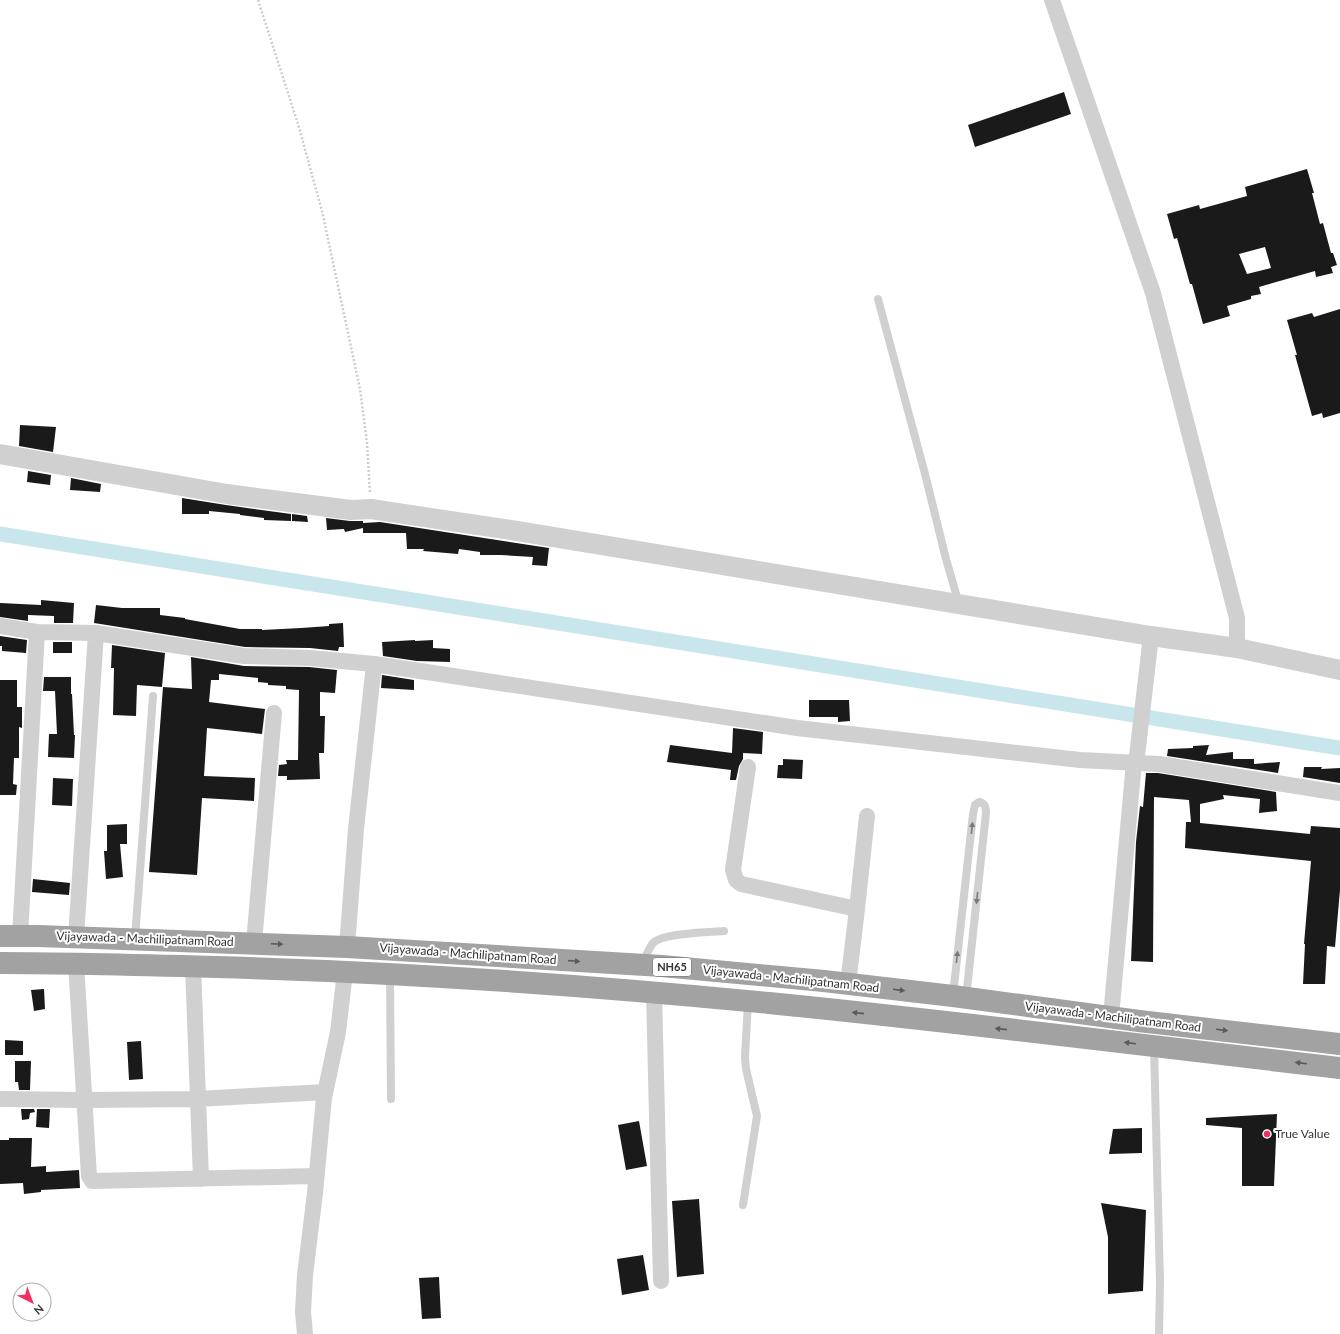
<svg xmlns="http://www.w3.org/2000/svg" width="1340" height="1334" font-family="Lato,sans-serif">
  <rect width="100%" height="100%" fill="#fff"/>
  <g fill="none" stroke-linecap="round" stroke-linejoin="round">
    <!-- canal -->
    <path stroke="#cae6ed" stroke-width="15" d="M0 534 1340 748"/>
  </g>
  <!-- building -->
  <path fill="#1a1a1a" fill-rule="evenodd" d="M1064 92 1071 114 975 147 968 125Z
    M1307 169 1314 193H1312L1320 224 1323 223 1331 253H1333L1337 265 1331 267 1333 273 1316 277 1315 271 1259 287 1261 294 1251 296V299L1227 306 1230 316 1203 324 1192 284H1190L1177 238 1174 239 1167 214 1199 205 1200 209 1247 196 1245 187ZM1265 247 1271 268 1247 274 1239 254Z
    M1340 309V413L1323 418 1322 413 1312 416 1295 355H1297L1287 320 1312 313 1314 317Z
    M20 425 56 427 53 452 19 446Z
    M28 471 51 475 50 485 27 482Z
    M71 478 101 484 100 492 70 490Z
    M182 498 226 505 291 514V521L264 520V518L240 515V514L209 511V514H182Z
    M292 514 307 516 308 522 292 521Z
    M326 518 350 521H363V523L380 522 549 548 547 566 532 565 533 557 501 555H480V552L459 549 458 554 423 551 424 549H407L406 533H363V528L345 532 344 529 327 530Z
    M41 600 74 603 73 623H54V616L28 615V621L0 617V603L41 605Z
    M96 605 122 608H160V615L185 618V619L240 629H262V630L301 628 329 626V624L343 623 344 647H339L338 651 310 648 245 647 94 623Z
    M0 636 27 640 26 653 2 651V646H0Z
    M415 640V641L433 640V648L450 649V662L417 661 383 656 382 642Z
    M53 642H72V653H53Z
    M112 645 165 653 162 687 137 685 136 716 113 715 114 668H111Z
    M191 657 244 666 309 667 337 670 335 693 320 692V716H325L324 753H319L320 779 287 780V776H278L279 765 287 764 286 760H298L299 690 286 689V686L268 685V683L258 682V678L219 674V680H211L209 702 265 709 262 734 207 728 204 776 255 778 254 801 202 798 197 875 149 872 163 687 192 689Z
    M382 675 414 680V690L381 688Z
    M44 677H71V694H72L74 735H75L74 758 48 757 49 734H57L55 691H43Z
    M0 680H17V707H22V728L19 727V758H14L13 784 17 785 16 795H0Z
    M809 700H849L850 721 838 722V717H809Z
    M733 728 763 732 762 754 743 753V759L739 766 736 780H730L731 770 667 762 670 745 732 753Z
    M1209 745 1206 755 1233 752V759H1254V764L1280 762 1278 773 1167 756 1168 749 1193 748V746Z
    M783 759 803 760 802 779 777 778 778 765H783Z
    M1304 767H1322L1321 769 1340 768V783L1303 777Z
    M1146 773H1158L1276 792 1277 811 1259 813 1260 799 1223 795 1224 799 1200 804V823L1310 834 1311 826 1340 828V890L1335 947 1327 946 1325 984H1303L1305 944H1304L1311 861 1185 848 1186 822H1191L1189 800 1154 797 1153 962 1131 961 1136 842 1140 806 1143 807Z
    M53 778 73 779 72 806 52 805Z
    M127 824V844H120L123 877 106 879 104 851H107V825Z
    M33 879 70 883 69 895 32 892Z
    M44 989 45 1009 34 1011 31 990Z
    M5 1040 23 1041V1055H5Z
    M141 1041 143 1079 129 1080 127 1042Z
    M15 1061H31L30 1090H19L18 1082H15Z
    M21 1109H34L35 1112 30 1113 29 1119 22 1120Z
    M37 1109H50L49 1128 36 1127Z
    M1277 1114 1274 1186H1242V1128L1206 1125V1118Z
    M639 1121 647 1166 626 1170 618 1125Z
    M1142 1128V1153L1109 1154 1113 1129Z
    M9 1138H32L31 1167 46 1166V1172L79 1170 80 1188 41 1190V1192L24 1194 23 1183 0 1184V1140H9Z
    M699 1199 704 1274 677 1277 672 1201Z
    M1101 1203 1146 1210 1143 1291 1108 1294V1237Z
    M643 1255 649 1290 622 1295 617 1259Z
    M439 1277 441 1318 422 1319 419 1278Z"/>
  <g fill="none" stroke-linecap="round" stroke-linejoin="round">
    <!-- path -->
    <path stroke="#cdcdcd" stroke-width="2.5" stroke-dasharray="2 2" stroke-linecap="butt" d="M258 0 298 124 322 211 360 389 367 443 370 493"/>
    <!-- service -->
    <path stroke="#d0d0d0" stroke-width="8" d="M878 299 925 474 946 559 959 604
      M135 938 153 696
      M643 962C646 956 649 948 653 943 662 933 710 932 724 931
      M390 975 391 1099
      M953 995 973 814 975 805 979 802C985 803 986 807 986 813L966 998
      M1154 1047 1160 1282 1159 1334
      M743 1205 757 1116 746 1069 745 1057 748 1002"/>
    <!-- minor -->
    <path stroke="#d0d0d0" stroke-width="16" d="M1052 0 1153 293 1237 618V648
      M0 626 37 632 96 633 244 656 310 658 374 664 797 728 1080 760 1159 764 1340 793
      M748 767 733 870 736 880 741 884 857 909
      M20 936 37 632
      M76 937 96 633
      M254 943 274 713
      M347 947 356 829 374 664
      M76 963 89 1176 92 1181 316 1176
      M193 966 201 1179
      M848 984 857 909 867 816
      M654 993 661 1281
      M1111 1017 1134 762 1137 756 1151 636
      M0 1099 84 1100 197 1099 325 1092
      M305 1334 303 1312 305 1275 315 1193 324 1098 338 1032 345 972"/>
    <!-- tertiary -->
    <path stroke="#d0d0d0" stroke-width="20" d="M0 454 227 494 351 510 371 509 517 531 1151 636 1237 648 1340 670"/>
    <!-- trunk -->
    <path stroke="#a2a2a2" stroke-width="22" d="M0 936H38L347 947 662 966 824 981 953 996 1139 1021 1340 1044
      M0 963C72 963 144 965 216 967 401 972 585 985 769 1003 960 1022 1150 1046 1340 1068"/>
  </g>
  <!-- one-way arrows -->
  <defs><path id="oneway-solid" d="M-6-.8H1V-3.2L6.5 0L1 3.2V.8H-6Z"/></defs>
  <g fill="#7a7a7a">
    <use href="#oneway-solid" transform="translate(972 828) rotate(-84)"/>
    <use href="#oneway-solid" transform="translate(977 898) rotate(96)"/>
    <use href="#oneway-solid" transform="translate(957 957) rotate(-84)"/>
  </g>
  <g fill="#5a5a5a">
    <use href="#oneway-solid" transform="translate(277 944) rotate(2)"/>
    <use href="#oneway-solid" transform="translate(574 961) rotate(4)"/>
    <use href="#oneway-solid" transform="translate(899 990) rotate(7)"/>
    <use href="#oneway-solid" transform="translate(858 1013) rotate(-174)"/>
    <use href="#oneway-solid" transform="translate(1001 1029) rotate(-174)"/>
    <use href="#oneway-solid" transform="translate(1222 1030) rotate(7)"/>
    <use href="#oneway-solid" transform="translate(1130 1043) rotate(-173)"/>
    <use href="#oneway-solid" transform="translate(1301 1063) rotate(-173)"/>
  </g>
  <!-- markers -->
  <circle fill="#ed3161" stroke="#fff" stroke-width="1.5" cx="1267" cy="1134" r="4"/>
  <g text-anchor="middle" stroke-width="4" stroke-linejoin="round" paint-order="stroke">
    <!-- shield labels -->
    <rect fill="#fff" stroke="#707070" stroke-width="1" x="653" y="958" width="38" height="18" rx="3"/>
    <g font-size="11" font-weight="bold" fill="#333">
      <text x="672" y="971">NH65</text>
    </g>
    <!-- street labels -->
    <g font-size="12" fill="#333" stroke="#fff">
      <text transform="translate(145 939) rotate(2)" y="4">Vijayawada - Machilipatnam Road</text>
      <text transform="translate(468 954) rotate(4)" y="4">Vijayawada - Machilipatnam Road</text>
      <text transform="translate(791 979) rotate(6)" y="4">Vijayawada - Machilipatnam Road</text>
      <text transform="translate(1113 1017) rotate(7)" y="4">Vijayawada - Machilipatnam Road</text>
    </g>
    <!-- poi labels -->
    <g font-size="12" fill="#333" stroke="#fff" text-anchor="start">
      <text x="1275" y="1138">True Value</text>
    </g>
  </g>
  <!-- north arrow -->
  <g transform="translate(32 1302) rotate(138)"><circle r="19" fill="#ffffff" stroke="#adadad"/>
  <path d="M0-3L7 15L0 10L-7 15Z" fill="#ed3161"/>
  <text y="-6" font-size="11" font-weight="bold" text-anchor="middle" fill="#333333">N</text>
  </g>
</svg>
